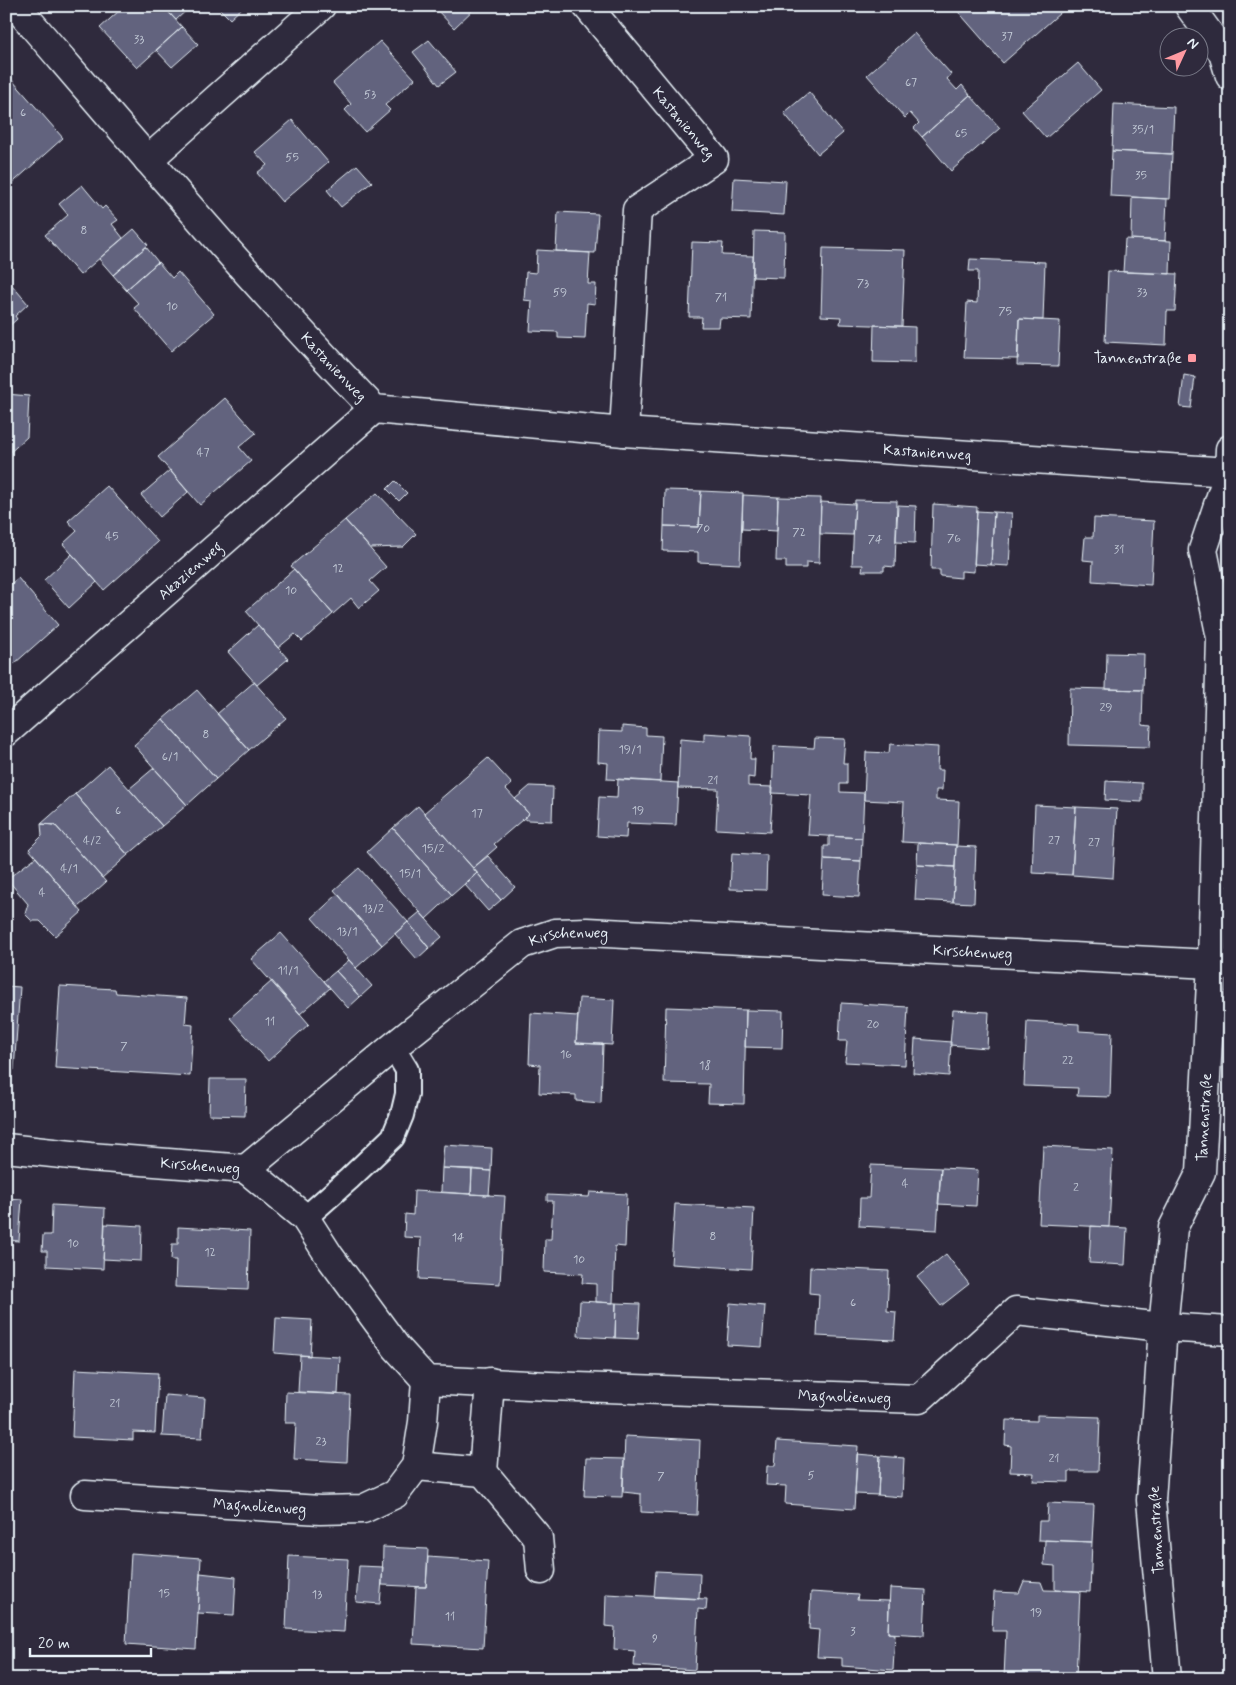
<svg xmlns="http://www.w3.org/2000/svg" width="1236" height="1685" font-family="Mynerve,sans-serif">
  <rect width="100%" height="100%" fill="#2f2a3d"/>
  <filter id="ink" filterUnits="userSpaceOnUse"><feTurbulence type="fractalNoise" baseFrequency=".02" numOctaves="2"/><feDisplacementMap in="SourceGraphic" scale="10" xChannelSelector="R" yChannelSelector="G"/><feConvolveMatrix kernelMatrix="1 2 1 2 8 2 1 2 1" color-interpolation-filters="sRGB"/></filter>
  <g filter="url(#ink)">
    <!-- building -->
    <path fill="#62647e" stroke="#e8f1f8" d="M117 6H163L182 27 137 68 100 28 120 10Z
      M163 6H191L176 20Z
      M217 6H244L230 19Z
      M437 6H477L454 28 435 8Z
      M957 6H1068L1003 63 955 8Z
      M182 27 198 44 172 67 156 50Z
      M914 33 951 74 947 79 957 90 962 85 970 95 922 137 914 128 919 123 910 113 905 118 867 75Z
      M429 40 456 72 439 85 413 52Z
      M380 41 415 79 385 105 390 110 365 132 345 110 351 104 333 83Z
      M1078 63 1101 90 1046 138 1022 111Z
      M12 80 63 138 7 188 6 85Z
      M809 92 843 133 818 154 784 113Z
      M970 95 1000 128 951 171 922 137Z
      M1114 104 1174 107 1172 154 1112 151Z
      M292 120 328 162 282 202 257 173 267 165 255 152Z
      M1112 151 1172 154 1170 199 1110 196Z
      M357 165 372 182 341 207 327 190Z
      M734 178 786 181 784 215 732 212Z
      M82 185 102 209 105 206 118 220 112 224 123 238 80 275 45 235 68 215 59 204Z
      M1132 197 1167 199 1165 241 1131 239Z
      M558 212 598 214 595 253 556 251Z
      M134 229 148 245 113 275 99 259Z
      M754 231 785 232 784 278 753 277Z
      M1125 239 1171 241 1170 274 1123 272Z
      M692 242 723 243 722 255 753 256 751 319 720 318 719 327H701L702 317H689Z
      M146 247 158 262 126 290 113 275Z
      M823 248 905 250 902 326 840 324 841 317 821 316Z
      M537 250 590 253 588 284H596L595 304 587 303 585 339 558 338V332L530 331 532 301 524 300 526 272 536 273Z
      M970 259 1045 262 1043 320 1019 319 1018 359 964 358 967 302 977 303 978 271H969Z
      M158 262 172 278 178 272 214 314 171 351 134 308 139 304 126 290Z
      M1108 271 1177 274 1175 311H1167L1166 345 1105 342Z
      M6 278 28 304 15 316 17 319 6 329Z
      M1019 319 1060 321 1058 366 1017 365Z
      M874 325 915 327V363L873 362Z
      M1184 375 1195 377 1191 408 1180 407Z
      M6 394 29 396 27 437 6 456Z
      M225 398 256 433 239 447 251 461 200 505 158 457Z
      M170 470 188 492 160 517 141 495Z
      M395 481 407 493 399 501 387 489Z
      M107 486 158 542 104 590 63 544 77 531 68 521Z
      M665 490 701 491 699 527 664 526Z
      M701 491 743 493 740 564 698 562V552L663 551 664 526 699 527Z
      M377 493 416 534 403 547 370 548 345 520Z
      M743 495 778 497 777 531 742 529Z
      M778 497 821 498 819 563 806 562V568H786V561H776Z
      M855 500 897 501 895 567 884 566V571H862L863 565H852Z
      M821 502 855 504 853 535 820 534Z
      M933 504 977 507 974 572 961 571V578L940 576V570H931Z
      M898 505 916 506 915 543 896 542Z
      M977 511 994 512 991 565 974 564Z
      M994 512 1012 513 1009 566 991 565Z
      M1094 518 1154 521 1151 585 1092 581 1093 561 1083 560 1085 537H1093Z
      M345 520 386 567 370 581 379 591 359 608 351 598 333 614 291 566Z
      M72 554 97 582 69 608 44 580Z
      M294 569 333 614 302 641 295 634 278 648 246 611Z
      M18 578 58 625 6 671V588Z
      M258 625 288 659 257 685 228 652Z
      M1107 653 1144 654 1143 690 1106 689Z
      M254 682 286 718 249 750 217 714Z
      M1070 688 1143 690 1142 725 1151 726 1150 747 1069 745Z
      M197 690 249 750 216 779 163 719Z
      M163 719 216 779 187 805 134 745Z
      M622 726 646 728V735L662 736 660 782 607 779 608 763 598 762 599 731 622 732Z
      M704 733 751 736 750 759H755L754 778 748 777V786L773 787 770 832 716 829 718 789 678 788 680 739 704 741Z
      M815 738 845 739 843 763H847V784H840V792L864 793 862 838 808 835 811 795 772 793 774 746 814 748Z
      M890 744 938 747 937 770H943L942 790H936V800L959 801 957 845 902 842 904 802 864 800 866 752 889 753Z
      M488 758 512 784 506 789 529 814 494 844 497 847 473 868 424 813Z
      M108 765 162 826 128 855 75 794Z
      M154 768 187 805 162 826 129 789Z
      M618 779 678 783 676 825 627 823 626 838 597 836 599 797 617 798Z
      M1106 781 1142 783V802L1105 800Z
      M530 786 553 787 552 821 527 820 524 818 529 814 515 799Z
      M75 794 128 855 102 878 55 825 41 824Z
      M1035 805 1076 807 1072 875 1032 873Z
      M418 806 477 873 452 895 393 828Z
      M1076 807 1117 809 1113 878 1072 875Z
      M41 824 55 825 106 882 78 907 29 849 42 836Z
      M393 828 452 895 426 919 367 852Z
      M829 836 862 838 861 861 824 859V846H829Z
      M918 843 956 845 955 867 917 865Z
      M956 846 976 847 974 903 953 902Z
      M732 853 767 855 766 890 730 889Z
      M488 856 515 887 501 900 473 868Z
      M36 857 82 912 55 936 40 921H32L25 914 28 904 7 879Z
      M824 859 861 861 859 897 822 895Z
      M917 865 955 867 953 902 915 900Z
      M359 868 408 922 382 945 334 890Z
      M477 873 501 900 488 911 465 885Z
      M338 894 382 945 356 968 312 918Z
      M420 912 442 937 429 948 408 922Z
      M408 922 429 948 417 959 395 934Z
      M281 933 330 988 300 1014 251 959Z
      M349 960 372 986 360 997 336 971Z
      M336 971 360 997 348 1008 324 981Z
      M272 981 309 1024 268 1061 230 1018Z
      M6 986 20 987 14 1070 6 1069Z
      M60 986 115 989 116 993 187 998 185 1024 193 1025 190 1076 55 1068Z
      M579 998 614 1000 612 1045 576 1043Z
      M841 1003 908 1007 905 1065 845 1062 847 1041H839Z
      M666 1007 746 1010 744 1104 708 1103 709 1084 664 1083Z
      M746 1010 783 1011 782 1048 745 1047Z
      M953 1010 989 1012 987 1048 950 1045Z
      M531 1013 578 1016 576 1043 603 1044 601 1103 576 1101V1095L539 1093 540 1065 529 1064Z
      M1027 1021 1079 1024V1031L1112 1033 1110 1097 1077 1096 1078 1088 1024 1086Z
      M915 1039 951 1042 949 1076 913 1073Z
      M210 1079H246L245 1116 209 1115Z
      M444 1145 492 1148 491 1171 442 1168Z
      M1043 1146 1113 1150 1109 1227 1039 1224Z
      M871 1165 941 1168 937 1230 859 1226 860 1198H869Z
      M442 1168 472 1169 471 1194 441 1192Z
      M941 1168 978 1170 976 1206 938 1204Z
      M472 1169 491 1171 489 1195 471 1194Z
      M414 1191 505 1196 500 1284 419 1279 421 1238 404 1237 405 1214 413 1215Z
      M590 1192 627 1194 625 1247 615 1246 613 1303 596 1302V1284L582 1283 583 1274 544 1272 545 1239H551L553 1201H547V1195L589 1197Z
      M6 1198 22 1199 19 1241 6 1240Z
      M675 1204 754 1208 751 1269 671 1264Z
      M52 1205 105 1208 103 1269 47 1266V1251H42L43 1235H51Z
      M105 1224 142 1226 141 1261 103 1259Z
      M1091 1226 1127 1228 1125 1265 1089 1263Z
      M178 1227 250 1231 248 1290 175 1287 176 1260H171L172 1244H178Z
      M946 1254 969 1284 941 1306 917 1277Z
      M810 1267 889 1271 887 1311 896 1312 894 1340 817 1336 819 1294 809 1293Z
      M580 1301 616 1303 615 1338 578 1336Z
      M616 1303 640 1304 638 1339 615 1338Z
      M730 1303 765 1306 762 1347 727 1345Z
      M276 1318 312 1320 310 1356 274 1353Z
      M300 1355 340 1357 338 1394 298 1392Z
      M75 1369 158 1373 155 1433 133 1432V1440L72 1437Z
      M286 1392 350 1395 347 1462 294 1459 296 1423H285Z
      M165 1395 205 1398 202 1438 162 1436Z
      M1037 1415 1100 1417 1098 1471H1069V1482L1033 1481 1034 1473 1010 1472 1011 1446 1005 1445 1006 1420 1037 1421Z
      M625 1436 700 1440 697 1515 641 1512V1494L623 1492Z
      M777 1441 858 1446 854 1509 785 1504 786 1486 766 1485 767 1466H775Z
      M857 1454 880 1456 878 1495 855 1494Z
      M880 1456 904 1458 902 1497 878 1495Z
      M586 1458 624 1459 622 1497 584 1496Z
      M1048 1503 1094 1505 1092 1542 1038 1540 1039 1521H1047Z
      M1045 1540 1092 1542 1090 1592 1055 1590V1566L1044 1565Z
      M383 1547 428 1549 426 1587 382 1585Z
      M131 1553 201 1558 196 1649 126 1644Z
      M289 1556 348 1559 344 1632 286 1629Z
      M428 1557 488 1561 483 1648 413 1644 416 1587H426Z
      M359 1566 383 1567 380 1604 356 1602Z
      M656 1571 700 1573 699 1599 654 1597Z
      M200 1573 236 1577 234 1615 198 1613Z
      M1024 1581 1041 1582 1044 1590 1080 1591 1076 1677 1050 1676V1679L1004 1678 1006 1631H992L994 1592 1019 1593Z
      M890 1588 926 1590 924 1635 888 1633Z
      M811 1592 858 1595 857 1600 889 1601 888 1633 895 1634 893 1670 842 1666V1658L817 1657 819 1630 809 1629Z
      M606 1594 707 1599 706 1610 698 1609 695 1670 634 1666 635 1651 614 1649 615 1627 605 1626Z"/>
    <g fill="none" stroke-linecap="round" stroke-linejoin="round">
      <defs>
        <path id="lane" d="M305 1218 349 1179 393 1137 402 1115 407 1094V1070L393 1047"/>
        <g id="street">
          <path id="s1" d="M16 6C133 142 249 280 374 409L624 432 1229 472"/>
          <path id="s2" d="M587 6 714 159 637 210 624 432"/>
          <path d="M1189 6 1223 53 1230 76"/>
          <path d="M148 160 321 6"/>
          <path id="s3" d="M6 732 374 409"/>
          <path id="s4" d="M6 1148 90 1157 246 1169 393 1047 522 944 555 933 587 932 1230 965"/>
          <path id="s5" d="M246 1169 305 1218 330 1257 396 1347 426 1380 549 1386 919 1399 1016 1311 1163 1327 1230 1331"/>
          <path d="M416 1466 483 1472 490 1382"/>
          <path d="M483 1472 538 1538 541 1570"/>
          <path id="s6" d="M85 1495 320 1510 363 1509 395 1494 416 1466 423 1422 426 1380"/>
          <path id="s7" d="M1167 1679 1151 1500 1163 1327 1173 1228 1201 1172 1212 963 1221 638 1203 550 1229 472 1230 449"/>
        </g>
      </defs>
      <!-- lane casing -->
      <use href="#lane" stroke="#e8f1f8" stroke-width="26"/>
      <!-- street casing -->
      <use href="#street" stroke="#e8f1f8" stroke-width="31"/>
      <!-- lane -->
      <use href="#lane" stroke="#2f2a3d" stroke-width="22"/>
      <!-- street -->
      <use href="#street" stroke="#2f2a3d" stroke-width="28"/>
    </g>
  </g>
  <!-- markers -->
  <rect fill="#ff9aa2" stroke="#2f2a3d" stroke-width="2" x="1187" y="353" width="10" height="10" rx="2.5"/>
  <g text-anchor="middle" stroke-width="4.5" stroke-linejoin="round" paint-order="stroke">
    <!-- number labels -->
    <g font-size="12" fill="#c6ceda">
      <text x="1007" y="40">37</text>
      <text x="139" y="43">33</text>
      <text x="911" y="86">67</text>
      <text x="370" y="98">53</text>
      <text x="23" y="116">6</text>
      <text x="1143" y="133">35/1</text>
      <text x="961" y="137">65</text>
      <text x="292" y="161">55</text>
      <text x="1141" y="179">35</text>
      <text x="84" y="234">8</text>
      <text x="863" y="287">73</text>
      <text x="560" y="296">59</text>
      <text x="1142" y="296">33</text>
      <text x="721" y="301">71</text>
      <text x="172" y="310">10</text>
      <text x="1005" y="315">75</text>
      <text x="203" y="456">47</text>
      <text x="703" y="532">70</text>
      <text x="799" y="536">72</text>
      <text x="112" y="540">45</text>
      <text x="954" y="542">76</text>
      <text x="875" y="543">74</text>
      <text x="1119" y="553">31</text>
      <text x="338" y="572">12</text>
      <text x="291" y="594">10</text>
      <text x="1106" y="711">29</text>
      <text x="206" y="738">8</text>
      <text x="630" y="753">19/1</text>
      <text x="170" y="760">6/1</text>
      <text x="713" y="784">21</text>
      <text x="118" y="814">6</text>
      <text x="638" y="814">19</text>
      <text x="477" y="817">17</text>
      <text x="92" y="844">4/2</text>
      <text x="1054" y="844">27</text>
      <text x="1094" y="846">27</text>
      <text x="433" y="852">15/2</text>
      <text x="69" y="872">4/1</text>
      <text x="410" y="877">15/1</text>
      <text x="42" y="896">4</text>
      <text x="373" y="912">13/2</text>
      <text x="347" y="935">13/1</text>
      <text x="288" y="974">11/1</text>
      <text x="270" y="1025">11</text>
      <text x="873" y="1028">20</text>
      <text x="124" y="1050">7</text>
      <text x="566" y="1058">16</text>
      <text x="1068" y="1064">22</text>
      <text x="705" y="1069">18</text>
      <text x="905" y="1187">4</text>
      <text x="1076" y="1191">2</text>
      <text x="713" y="1240">8</text>
      <text x="458" y="1241">14</text>
      <text x="73" y="1247">10</text>
      <text x="210" y="1256">12</text>
      <text x="579" y="1263">10</text>
      <text x="853" y="1306">6</text>
      <text x="115" y="1407">21</text>
      <text x="321" y="1445">23</text>
      <text x="1054" y="1462">21</text>
      <text x="811" y="1479">5</text>
      <text x="661" y="1480">7</text>
      <text x="164" y="1597">15</text>
      <text x="317" y="1598">13</text>
      <text x="1036" y="1616">19</text>
      <text x="450" y="1620">11</text>
      <text x="853" y="1635">3</text>
      <text x="655" y="1642">9</text>
    </g>
    <!-- street labels -->
    <g font-size="15" fill="#e8f1f8" stroke="#2f2a3d">
      <text dy="5" stroke="none"><textPath href="#s2" startOffset="152">Kastanienweg</textPath></text>
      <text dy="5" stroke="none"><textPath href="#s1" startOffset="481">Kastanienweg</textPath></text>
      <text dy="5" stroke="none"><textPath href="#s1" startOffset="1094">Kastanienweg</textPath></text>
      <text dy="5" stroke="none"><textPath href="#s3" startOffset="245">Akazienweg</textPath></text>
      <text dy="5" stroke="none"><textPath href="#s4" startOffset="645">Kirschenweg</textPath></text>
      <text dy="5" stroke="none"><textPath href="#s4" startOffset="1050">Kirschenweg</textPath></text>
      <text dy="5" stroke="none"><textPath href="#s7" startOffset="570">Tannenstraße</textPath></text>
      <text dy="5" stroke="none"><textPath href="#s4" startOffset="195">Kirschenweg</textPath></text>
      <text dy="5" stroke="none"><textPath href="#s5" startOffset="698">Magnolienweg</textPath></text>
      <text dy="5" stroke="none"><textPath href="#s6" startOffset="175">Magnolienweg</textPath></text>
      <text transform="translate(1156 1530) rotate(-93)" y="5">Tannenstraße</text>
    </g>
    <!-- poi labels -->
    <g font-size="15" fill="#e8f1f8" stroke="#2f2a3d" text-anchor="end">
      <text x="1182" y="363">Tannenstraße</text>
    </g>
  </g>
  <!-- margin -->
  <rect width="1236" height="1685" fill="none" stroke="#2f2a3d" stroke-width="25"/>
  <rect x="12" y="12" width="1211" height="1660" fill="none" stroke="#e8f1f8" stroke-width="2" filter="url(#ink)"/>
  <!-- north arrow -->
  <g transform="translate(1184 52) rotate(46)"><circle r="24" fill="#2f2a3d" stroke="#797a88"/>
  <path d="M0-4L9 19L0 12L-9 19Z" fill="#ff9aa2"/>
  <text y="-8" font-size="14" font-weight="bold" text-anchor="middle" fill="#e8f1f8">N</text>
  </g>
  <!-- scale -->
  <path d="M30 1648v8h121v-8" fill="none" stroke="#e8f1f8" stroke-width="2.5"/>
  <text x="38" y="1648" font-size="15" fill="#e8f1f8" stroke="#2f2a3d" stroke-width="4" paint-order="stroke">20 m</text>
</svg>
